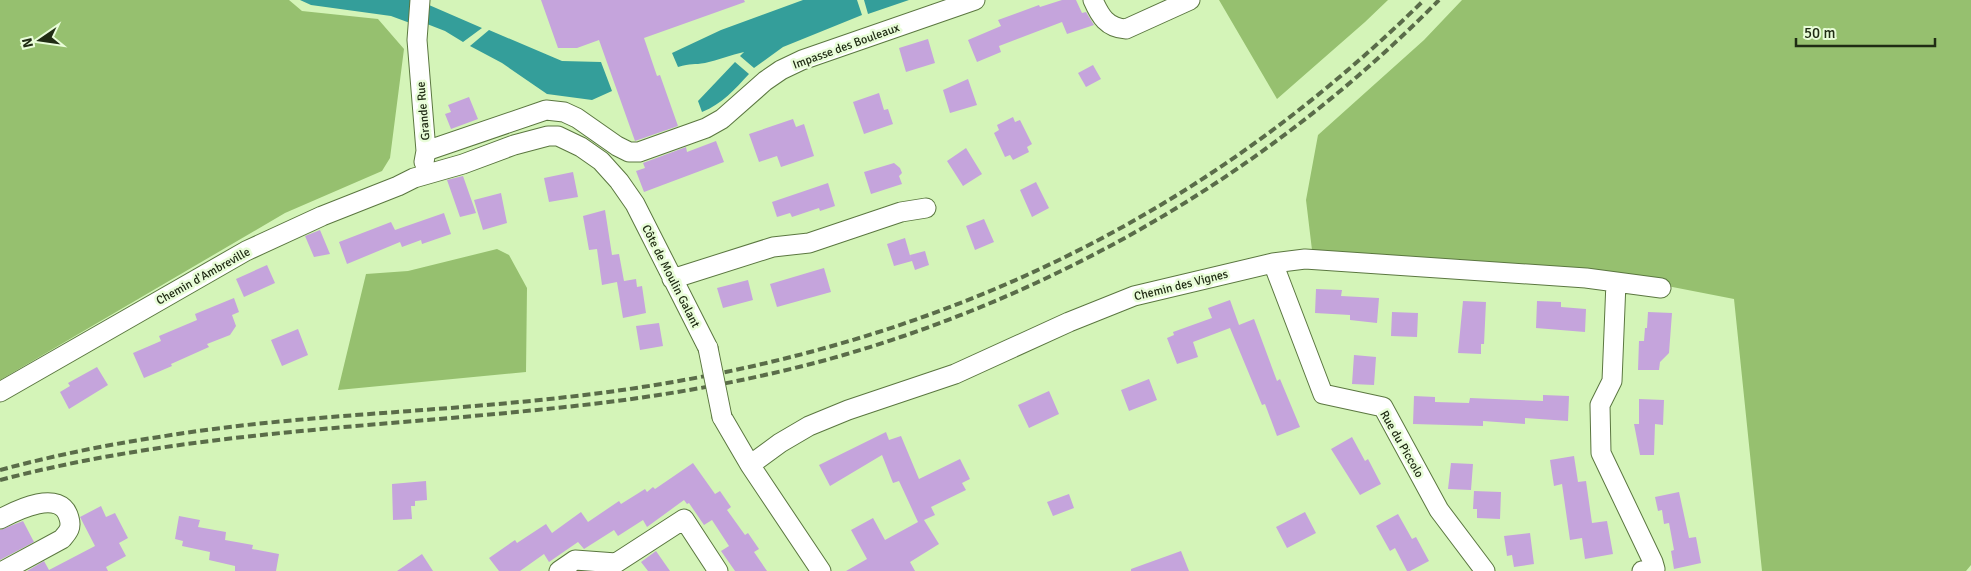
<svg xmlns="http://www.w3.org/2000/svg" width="1971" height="571" font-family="Signika,sans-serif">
  <rect width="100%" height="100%" fill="#d4f4b8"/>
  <!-- forest -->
  <path fill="#96c06f" d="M0 0H289L302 11 378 19 404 49 390 158 382 171 285 213 0 380Z
    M1219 0H1388L1365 22 1277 99Z
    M1462 0H1971V565L1966 571H1762L1734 299 1580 269 1312 250 1306 200 1318 135 1424 40Z
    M497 249 509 255 527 288 526 372 338 390 366 274 408 271Z"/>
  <!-- water -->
  <path fill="#349e9a" d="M300 0H411L410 23 391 16 311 5Z
    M803 0H857L862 15 783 47 754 68 740 56 744 52C731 55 718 60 705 63 694 65 691 63 678 67L672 53 721 30Z
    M864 0H909L868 14Z
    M429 5 482 28 463 42 445 31 427 24Z
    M489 30 562 61 601 62 612 91 592 100 547 94 502 63 470 46Z
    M735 62 749 74C735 89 722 104 702 112L698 101Z"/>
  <!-- building -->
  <path fill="#c5a4dc" d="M541 0H744L745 2 644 38 657 76 660 75 678 126 635 141 599 40 577 48H558Z
    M1062 0H1076L1082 13 1086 12 1094 25 1067 34 1062 22 999 46 1001 52 977 62 968 40 1001 26 998 20 1039 5 1040 7Z
    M928 39 935 63 906 72 899 48Z
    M1093 65 1101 79 1086 87 1078 73Z
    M968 79 977 105 950 113 943 90Z
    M879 93 884 110 888 109 893 124 864 134 853 102Z
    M469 97 478 119 451 129 445 114 451 112 448 105Z
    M1013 117 1015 122 1020 120 1032 144 1027 147 1029 152 1013 160 1010 155 1005 157 994 133 999 130 997 125Z
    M793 119 796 127 804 124 814 156 781 167 777 156 759 162 749 134Z
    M716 141 724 162 644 192 636 171 645 168 643 163 686 147 687 152Z
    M966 148 982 174 963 186 947 161Z
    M894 163 900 168 902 173 899 176 902 184 871 194 864 172Z
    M573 172 578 197 549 202 544 178Z
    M463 176 476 213 460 217 447 180Z
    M1036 182 1049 208 1032 217 1020 190Z
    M828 183 835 206 820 211 819 208 792 217 790 213 777 217 772 202Z
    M501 193 507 223 483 230 474 200Z
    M605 210 612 255 619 254 624 281 636 279 637 287 642 286 646 313 623 318 617 282 602 285 597 249 589 250 583 216Z
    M444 213 451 234 422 244 421 240 402 247 400 242 347 264 339 242 391 222 395 230Z
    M984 219 994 242 975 250 966 226Z
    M320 230 330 254 314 257 305 236Z
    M905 238 911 259 910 255 925 251 929 265 915 270 912 261 894 266 887 244Z
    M267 265 275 283 244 297 236 279Z
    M824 268 831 292 777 307 770 284Z
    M748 280 753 300 723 308 717 288Z
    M1316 289 1342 290 1341 296 1379 298 1377 323 1350 320V315L1315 313Z
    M234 298 239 312 232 315 236 326 230 335 207 344 209 347 171 364 172 366 144 378 133 353 161 341 159 336 197 320 195 314Z
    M1230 300 1239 325 1254 319 1277 381 1280 379 1300 427 1277 436 1265 404 1262 405 1230 328 1193 342 1198 357 1177 364 1167 338 1174 335 1173 332 1212 318 1208 308Z
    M1463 301 1486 302 1484 344H1481V354L1458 353Z
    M1537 301 1561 302V307L1586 309 1585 332 1536 328Z
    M1392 312 1418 313 1417 337 1391 336Z
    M1648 312 1672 313 1669 353 1660 362 1659 370H1638L1639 341H1644L1645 328H1647Z
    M659 323 663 346 640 350 636 326Z
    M298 329 308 355 282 366 271 340Z
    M1354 355 1376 357 1374 385 1352 384Z
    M97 367 108 385 69 409 60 392 70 386 68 383Z
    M1149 379 1157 400 1129 411 1121 390Z
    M1049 391 1059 414 1029 428 1018 405Z
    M1543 395 1569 396 1568 421 1525 418V424L1483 421V426L1413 424 1414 396 1435 397V402L1469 403 1470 398 1543 401Z
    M1639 399 1664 400 1663 425 1655 424 1654 455H1640L1634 424H1639Z
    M886 432 889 440 901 436 919 479 960 459 970 479 962 483 966 490 931 507 935 515 924 520 939 544 910 562 915 571H846L867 559 851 530 873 518 885 540 918 522 899 481 893 483 882 455 830 486 819 465Z
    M1352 437 1365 461 1368 459 1381 484 1360 495 1331 449Z
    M1574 456 1578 482 1586 481 1592 523 1607 521 1613 554 1585 559 1582 538 1570 540 1562 484 1554 486 1550 460Z
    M693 463 715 494 720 491 731 507 727 510 745 535 748 533 759 549 754 552 767 571H735L721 551 729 546 712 520 704 525 689 503 687 504 684 500 647 527 643 520 618 536 614 530 584 549 578 542 549 562 544 554 520 571H499L489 558 515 540 517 543 546 524 552 533 581 512 588 522 619 501 621 504 645 489 647 492 653 487 655 489Z
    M1451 463 1473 464 1471 490 1448 489Z
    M426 481 427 500 415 501V506H411L412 519 393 520 392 484Z
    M1474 491 1501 492 1500 519 1477 518V509H1473Z
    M1679 492 1689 538 1696 537 1701 563 1674 569 1671 551 1674 550 1669 523 1664 524 1662 510 1658 511 1655 497Z
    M1069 494 1074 508 1053 516 1047 502Z
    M101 506 106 517 115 513 128 538 119 543 126 556 106 567 108 571H27L44 561 49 570 95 546 80 517Z
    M1305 512 1316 533 1287 548 1276 527Z
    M1398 514 1412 539 1416 537 1429 561 1410 571H1407L1395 548 1390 551 1376 526Z
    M179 516 200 520 198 527 226 532 225 540 253 545 252 549 279 554 276 571H235V566L209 560 210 552 182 546 183 541 175 539Z
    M23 521 34 542 0 560V530Z
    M1530 533 1534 564 1514 567 1512 555 1507 556 1504 536Z
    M656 551 670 571H648L641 562Z
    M1181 551 1189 571H1131V569Z
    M422 554 433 571H397Z"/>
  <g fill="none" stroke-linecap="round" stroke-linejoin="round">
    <defs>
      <path id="minor" d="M420 0 417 40 426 151 424 162
        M1093 0C1100 16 1107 28 1126 29L1190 0
        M426 151 546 110 564 112 577 118 617 146 629 152H639L706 128 722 119 765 81 781 70 802 60 975 0
        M1273 263 1323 394 1383 407 1439 510 1485 571
        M672 279 773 247 809 243 901 212 926 208
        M1616 282 1612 381 1600 405 1601 453 1653 562 1655 569 1642 571
        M0 392 246 251 322 216 398 186 414 178 463 164 514 145 548 136H558L581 147 601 161 619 181 635 204 708 348
        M722 417 750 465 821 571
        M750 465 780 443 809 426 848 410 955 374 1069 322 1134 296 1273 263 1305 259 1586 278 1661 288
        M0 519C17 510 61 488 69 518 72 528 68 532 62 539L3 571
        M559 571 575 560 616 563 684 519 718 571"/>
    </defs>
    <!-- minor casing -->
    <use href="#minor" stroke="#5b7740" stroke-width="21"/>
    <!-- minor -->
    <use href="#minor" stroke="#fff" stroke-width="19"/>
    <!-- rail -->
    <path stroke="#5a6c49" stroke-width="4" stroke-dasharray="8 4" stroke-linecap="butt" d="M0 470C52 456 105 445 159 437 291 415 425 413 558 398 896 362 1181 239 1424 0
      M0 480C187 431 374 428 565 407 653 398 740 383 826 360 1057 296 1271 171 1439 0"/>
    <defs>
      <path id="minor-bridge" d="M708 348 722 417"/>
    </defs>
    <!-- minor-bridge casing -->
    <use href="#minor-bridge" stroke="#5b7740" stroke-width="21" stroke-linecap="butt"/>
    <!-- minor-bridge -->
    <use href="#minor-bridge" stroke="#fff" stroke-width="19"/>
  </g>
  <g text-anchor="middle" stroke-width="5" stroke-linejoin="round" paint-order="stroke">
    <!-- street labels -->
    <g font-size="12" fill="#202c14" stroke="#e9fdd9">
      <text transform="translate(846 46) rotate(-20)" y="4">Impasse des Bouleaux</text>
      <text transform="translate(423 111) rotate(-95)" y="4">Grande Rue</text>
      <text transform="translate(203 276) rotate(-29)" y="4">Chemin d'Ambreville</text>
      <text transform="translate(671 276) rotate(63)" y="4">Côte de Moulin Galant</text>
      <text transform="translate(1181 285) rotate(-14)" y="4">Chemin des Vignes</text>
      <text transform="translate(1402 444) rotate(60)" y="4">Rue du Piccolo</text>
    </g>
  </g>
  <!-- north arrow -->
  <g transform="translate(40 40) rotate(257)" stroke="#e9fdd9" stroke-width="4" paint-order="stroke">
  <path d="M0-4L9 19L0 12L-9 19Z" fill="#202c14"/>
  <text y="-8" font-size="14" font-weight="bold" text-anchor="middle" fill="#202c14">N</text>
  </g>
  <!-- scale -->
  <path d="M1796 38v8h139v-8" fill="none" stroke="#202c14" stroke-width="2.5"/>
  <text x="1804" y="38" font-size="15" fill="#202c14" stroke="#e9fdd9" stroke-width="4" paint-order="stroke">50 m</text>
</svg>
